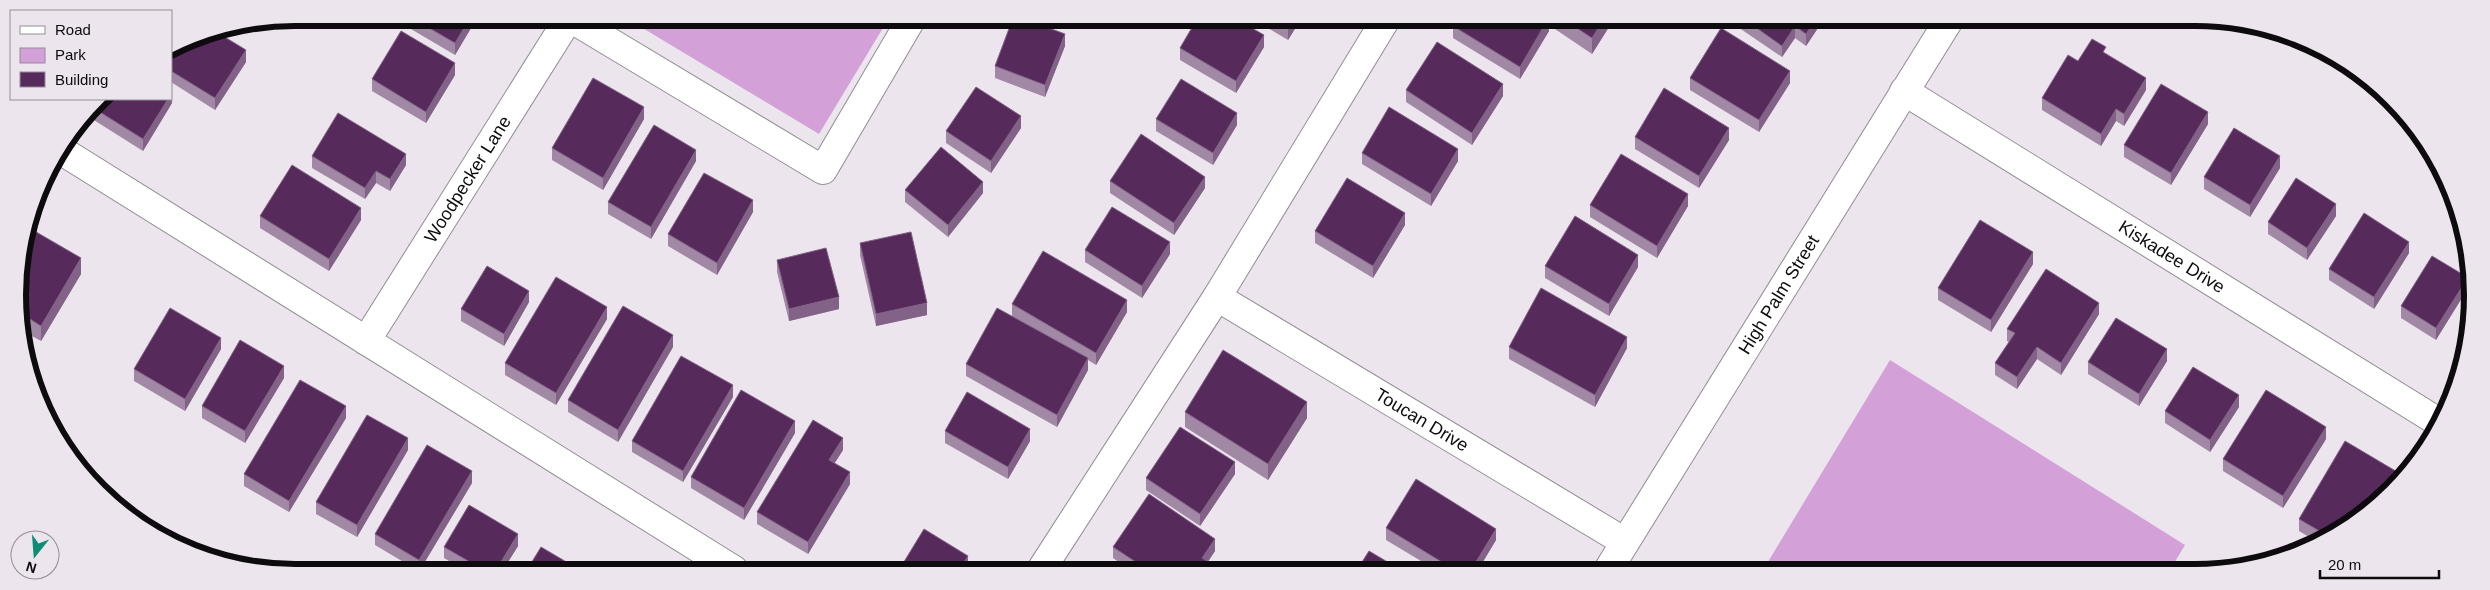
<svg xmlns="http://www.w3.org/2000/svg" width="2490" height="590" font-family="Helvetica,sans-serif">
  <rect width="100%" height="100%" fill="#ece5ed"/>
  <!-- green -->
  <path fill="#d3a0d8" d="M626 18H889L819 134Z
    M1890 360 2185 545 2170 570H1763Z"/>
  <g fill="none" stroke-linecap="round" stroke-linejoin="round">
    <defs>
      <g id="minor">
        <path d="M570 18 823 170 912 18"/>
        <path id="s1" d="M1904 91 2440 423"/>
        <path d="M62 151 734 570"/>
        <path id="s2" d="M1217 297 1625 542"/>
        <path id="s3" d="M366 341 569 18"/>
        <path d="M1041 570 1217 297 1386 19"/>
        <path id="s4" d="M1608 570 1949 20"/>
      </g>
    </defs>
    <!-- minor casing -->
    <use href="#minor" stroke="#928c93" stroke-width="30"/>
    <!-- minor -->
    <use href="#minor" stroke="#fff" stroke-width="28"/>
  </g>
  <!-- wall -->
  <path fill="#a188a4" d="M394 18H477L455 55 394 19Z
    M1253 19H1301L1288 40Z
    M1458 19H1614L1592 54 1549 25V31L1520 79 1453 38V26Z
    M1726 19H1824L1806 46 1795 38 1782 57Z
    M1065 46 1045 97 995 78V66Z
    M1264 47 1236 93 1180 60V48Z
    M171 50 246 62 215 110 171 82Z
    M2106 54 2146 90 2124 126 2116 121 2101 146 2042 110V98L2078 61Z
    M455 75 426 123 372 91V79Z
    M1690 78 1790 83 1759 132 1690 90Z
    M1406 90 1503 96 1472 145 1406 102Z
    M102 99 172 103 143 151 89 117Z
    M644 119 603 190 552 160V148Z
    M1156 119 1237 125 1213 165 1156 131Z
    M2208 124 2171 185 2124 157V145Z
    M1021 128 991 173 946 143V131Z
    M1635 137 1729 140 1699 188 1635 149Z
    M1362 153 1458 161 1431 206 1362 164Z
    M312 156 406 165 390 191 376 183 365 199 312 168Z
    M696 161 651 239 608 214V202Z
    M2280 168 2250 217 2204 189V177Z
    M1110 181 1205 188 1174 235 1110 193Z
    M905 190 983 193 948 237 905 202Z
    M1590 205 1688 206 1657 258 1590 217Z
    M753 212 717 275 668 246V234Z
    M260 216 361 220 329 271 260 228Z
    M2336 216 2307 260 2268 234V222Z
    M1405 225 1373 278 1315 243V231Z
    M860 243 927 315 876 326 860 255Z
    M1085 250 1170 254 1142 298 1085 262Z
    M2409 253 2374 309 2329 280V269Z
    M777 260 839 309 789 321 777 272Z
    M2033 264 1991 332 1938 300V288Z
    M1545 266 1638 267 1609 316 1545 278Z
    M81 274 41 341 23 331 18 277Z
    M2467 277 2436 340 2401 318V306Z
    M529 302 504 346 461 321V309Z
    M1012 304 1127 312 1096 365 1088 360V370L1057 427 966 376V364L1012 316Z
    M2099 314 2061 375 2037 359 2017 389 1995 375V363L2009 342 2007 341V329Z
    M607 319 556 405 505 375V363Z
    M673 347 618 442 568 412V400Z
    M1509 347 1627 348 1595 407 1509 359Z
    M221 349 185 411 134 381V369Z
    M2167 361 2139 406 2088 374V362Z
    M284 378 245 443 202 418V406Z
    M733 397 683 482 632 452V441Z
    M2239 407 2210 452 2165 423V411Z
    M1185 412 1307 418 1268 480 1185 427Z
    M346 418 289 512 244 486V474Z
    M945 431 1030 441 1008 479 945 443Z
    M795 433 744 520 691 488V477Z
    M2326 439 2283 508 2223 471V459Z
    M408 450 357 537 316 514V502Z
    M843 450 834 464 850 484 808 554 757 524V512Z
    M1235 474 1200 526 1146 490V478Z
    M2399 480 2391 491 2319 543 2299 531V519Z
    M472 483 420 570H417L375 545V534Z
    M1386 528 1496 540 1478 570H1436L1386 540Z
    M518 546 503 570H464L444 558V547Z
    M1113 547 1215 551 1208 562 1216 570H1130L1113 558Z"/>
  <!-- shaded-wall -->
  <path fill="#836287" d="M470 18H477L455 55V43Z
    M1293 19H1301L1288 40V28Z
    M1548 19 1549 31 1520 79V67Z
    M1604 19H1614L1592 54V38Z
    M1816 19H1824L1806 46V34Z
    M1795 26V38L1782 57V46Z
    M1065 34V46L1045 97V85Z
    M1264 35V47L1236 93V81Z
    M246 50V62L215 110V98Z
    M455 63V75L426 123V112Z
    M1790 71V83L1759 132V120Z
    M2146 78V90L2124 126V114Z
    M1503 84V96L1472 145V133Z
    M172 92V103L143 151V139L168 99H171V93Z
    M644 107V119L603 190V178Z
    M2116 109V121L2101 146V134Z
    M2208 112V124L2171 185V173Z
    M1237 113V125L1213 165V153Z
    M1021 116V128L991 173V161Z
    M1729 128V140L1699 188V176Z
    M1458 149V161L1431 206V194Z
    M696 150V161L651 239V227Z
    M406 154V165L390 191V179Z
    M2280 156V168L2250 217V205Z
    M376 171V183L365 199V188Z
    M1205 177V188L1174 235V223Z
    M983 182V193L948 237V225Z
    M1688 194V206L1657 258V246Z
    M753 200V212L717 275V263Z
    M2336 204V216L2307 260V248Z
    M361 208V220L329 271V259Z
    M1405 213V225L1373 278V266Z
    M1170 242V254L1142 298V286Z
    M2409 242V253L2374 309V297Z
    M2033 252V264L1991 332V320Z
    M1638 255V267L1609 316V304Z
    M81 258V274L41 341V326Z
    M2467 279V290L2436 340V328Z
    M529 291V302L504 346V334Z
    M839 297V309L789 321V309Z
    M1127 300V312L1096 365V353Z
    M927 303V315L876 326V314Z
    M2099 303V314L2061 375V363Z
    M607 307V319L556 405V393Z
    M673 335V347L618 442V430Z
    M1627 337V348L1595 407V395Z
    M221 338V349L185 411V399Z
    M2037 347V359L2017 389V377Z
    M2167 349V361L2139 406V394Z
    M1088 358V370L1057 427V415Z
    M284 366V378L245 443V431Z
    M733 385V397L683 482V471Z
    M2239 395V407L2210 452V440Z
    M1307 402V418L1268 480V464Z
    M346 406V418L289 512V501Z
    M795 421V433L744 520V508Z
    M2326 427V439L2283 508V496Z
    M1030 429V441L1008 479V467Z
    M408 438V450L357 537V525Z
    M843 438V450L829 472V460Z
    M1235 462V474L1200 526V514Z
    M472 471V483L420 570H419V560Z
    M850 472V484L808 554V542Z
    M2399 473V480L2391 491 2386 495Z
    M1496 529V540L1478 570H1471Z
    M518 534V546L503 570H496Z
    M1215 539V551L1202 570V558Z
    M968 556V568L967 570H959Z"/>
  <!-- building -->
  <path fill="#562a5b" stroke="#836287" d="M412 18H470L455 43Z
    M1013 18H1022L1065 34 1045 85 995 66Z
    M1197 19H1236L1264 35 1236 81 1180 48Z
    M1273 19H1293L1288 28Z
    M1458 19H1548L1520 67 1453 26Z
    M1563 19H1604L1592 38Z
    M1744 19H1816L1806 34 1795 26 1782 46Z
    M1721 28 1790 71 1759 120 1690 78Z
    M401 31 455 63 426 112 372 79Z
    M218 33 246 50 215 98 171 71V50L189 39Z
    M2092 39 2106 47 2103 52 2146 78 2124 114 2116 109 2101 134 2042 98 2068 55 2078 61Z
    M1437 42 1503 84 1472 133 1406 90Z
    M593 78 644 107 603 178 552 148Z
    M1181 79 1237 113 1213 153 1156 119Z
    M2161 84 2208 112 2171 173 2124 145Z
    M976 87 1021 116 991 161 946 131Z
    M1664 88 1729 128 1699 176 1635 137Z
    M102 99H168L143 139 95 109Z
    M1389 107 1458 149 1431 194 1362 153Z
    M338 113 406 154 390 179 376 171 365 188 312 156Z
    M654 125 696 150 651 227 608 202Z
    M2234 128 2280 156 2250 205 2204 177Z
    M1141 134 1205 177 1174 223 1110 181Z
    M941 147 983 182 948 225 905 190Z
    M1621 154 1688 194 1657 246 1590 205Z
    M292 165 361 208 329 259 260 216Z
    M704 173 753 200 717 263 668 234Z
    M1347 178 1405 213 1373 266 1315 231Z
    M2296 178 2336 204 2307 248 2268 222Z
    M1112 207 1170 242 1142 286 1085 250Z
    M2364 213 2409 242 2374 297 2329 269Z
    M1575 216 1638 255 1609 304 1545 266Z
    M1980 220 2033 252 1991 320 1938 288Z
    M31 229 81 258 41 326 22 314 18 277Z
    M911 232 927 303 876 314 860 243Z
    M826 248 839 297 789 309 777 260Z
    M1043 251 1127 300 1096 353 1012 304Z
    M2432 256 2467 277V279L2436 328 2401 306Z
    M487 266 529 291 504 334 461 309Z
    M2046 269 2099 303 2061 363 2037 347 2017 377 1995 363 2015 333 2007 329Z
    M556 277 607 307 556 393 505 363Z
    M1541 288 1627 337 1595 395 1509 347Z
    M623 306 673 335 618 430 568 400Z
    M170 308 221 338 185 399 134 369Z
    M997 308 1088 358 1057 415 966 364Z
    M2116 318 2167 349 2139 394 2088 362Z
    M240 340 284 366 245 431 202 406Z
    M1223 350 1307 402 1268 464 1185 412Z
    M681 356 733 385 683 471 632 441Z
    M2193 367 2239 395 2210 440 2165 411Z
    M300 380 346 406 289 501 244 474Z
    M741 390 795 421 744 508 691 477Z
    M2266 390 2326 427 2283 496 2223 459Z
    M967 392 1030 429 1008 467 945 431Z
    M367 415 408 438 357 525 316 502Z
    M813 420 843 438 829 460 850 472 808 542 757 512Z
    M1180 427 1235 462 1200 514 1146 478Z
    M2345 441 2399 473 2386 495 2328 536 2299 519Z
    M427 445 472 471 419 560 375 534Z
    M1416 479 1496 529 1471 570H1455L1386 528Z
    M1149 494 1215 539 1202 558 1216 567 1214 570H1148L1113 547Z
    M469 505 518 534 496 570H484L444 547Z
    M924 529 968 556 959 570H899Z
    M541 547 580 570H527Z
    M1369 551 1401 570H1357Z
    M1099 566 1105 570H1097Z"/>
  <g text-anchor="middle" stroke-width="5" stroke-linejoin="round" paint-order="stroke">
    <!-- street labels -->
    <g font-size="18" fill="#0d0b0e" stroke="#ece5ed">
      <text dy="6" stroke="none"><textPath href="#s3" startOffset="191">Woodpecker Lane</textPath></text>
      <text dy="6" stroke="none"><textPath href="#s1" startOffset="315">Kiskadee Drive</textPath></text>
      <text dy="6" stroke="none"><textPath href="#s4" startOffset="324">High Palm Street</textPath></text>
      <text dy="6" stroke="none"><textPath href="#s2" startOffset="239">Toucan Drive</textPath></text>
    </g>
  </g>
  <!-- crop -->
  <path d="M0 0H2490V590H0ZM295 26H2195A269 269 0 0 1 2464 295V295A269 269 0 0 1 2195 564H295A269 269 0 0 1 26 295V295A269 269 0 0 1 295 26Z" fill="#ece5ed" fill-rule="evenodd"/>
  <path fill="none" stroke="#0d0b0e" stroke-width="6" d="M295 26H2195A269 269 0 0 1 2464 295V295A269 269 0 0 1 2195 564H295A269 269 0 0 1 26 295V295A269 269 0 0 1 295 26Z"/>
  <!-- legend -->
  <rect x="10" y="10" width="162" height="90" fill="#ece5ed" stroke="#938e94"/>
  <rect x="20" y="26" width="25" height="8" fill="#ffffff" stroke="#938e94"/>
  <text x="55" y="35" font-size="15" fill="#0d0b0e">Road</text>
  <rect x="20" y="48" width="25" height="15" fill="#d3a0d8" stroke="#938e94"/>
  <text x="55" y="60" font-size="15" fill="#0d0b0e">Park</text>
  <rect x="20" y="72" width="25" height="15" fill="#562a5b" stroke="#938e94"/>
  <text x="55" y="85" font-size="15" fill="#0d0b0e">Building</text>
  <!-- north arrow -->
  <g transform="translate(35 555) rotate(197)"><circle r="24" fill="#ece5ed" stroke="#938e94"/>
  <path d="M0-4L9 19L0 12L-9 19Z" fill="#0d8d73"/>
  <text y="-8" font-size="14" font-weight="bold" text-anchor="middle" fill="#0d0b0e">N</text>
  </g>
  <!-- scale -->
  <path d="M2320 570v8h119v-8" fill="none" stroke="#0d0b0e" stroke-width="2.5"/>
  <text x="2328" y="570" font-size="15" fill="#0d0b0e" stroke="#ece5ed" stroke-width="4" paint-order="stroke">20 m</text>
</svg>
